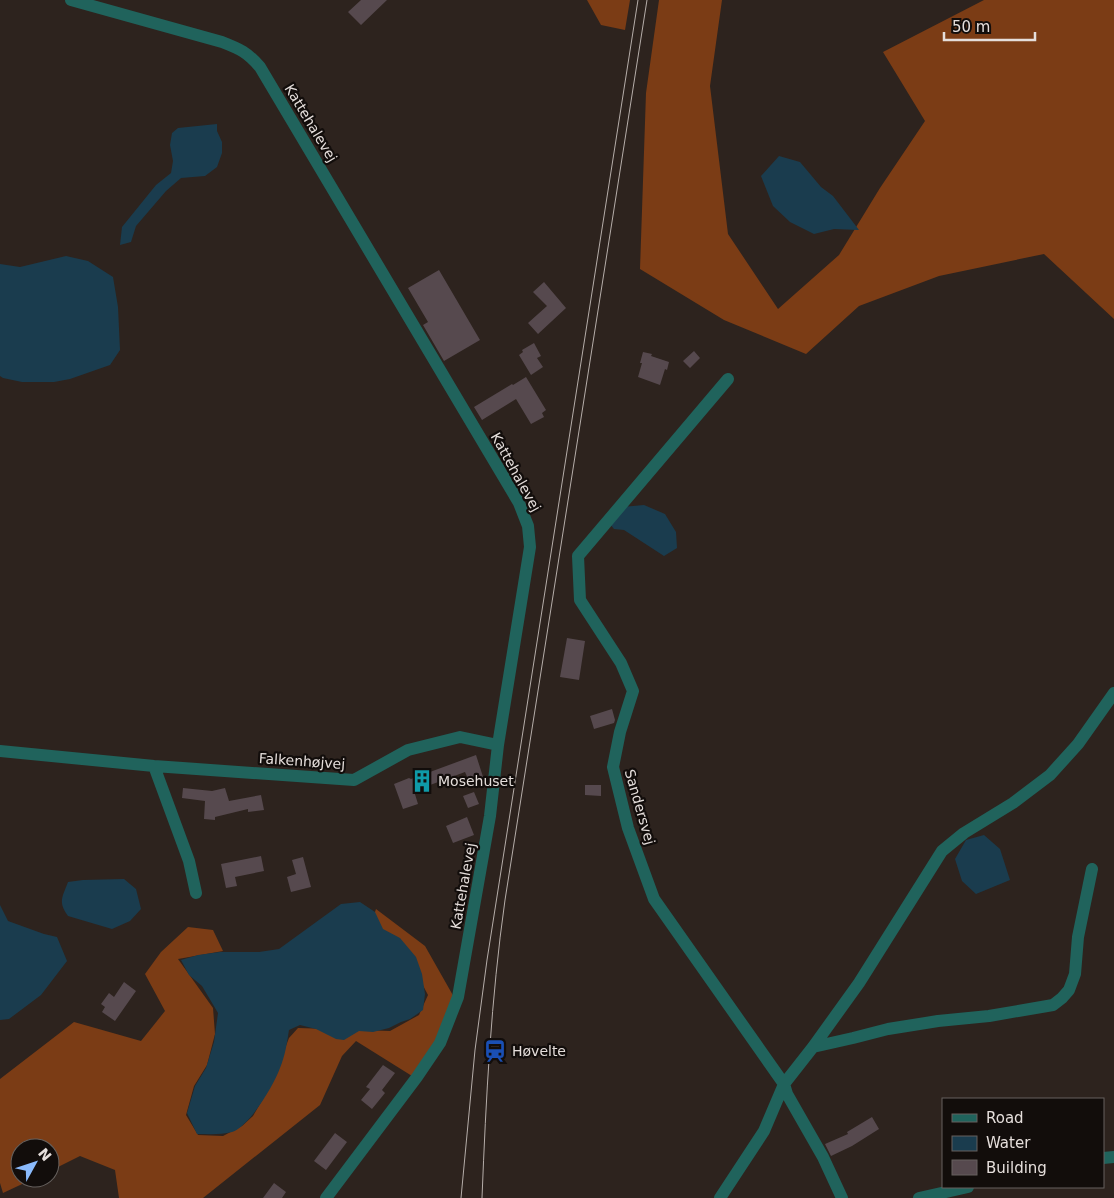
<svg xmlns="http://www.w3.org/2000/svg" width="1114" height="1198" font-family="'DejaVu Sans',sans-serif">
  <rect width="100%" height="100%" fill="#2d231e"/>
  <!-- forest -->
  <path fill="#7b3c15" d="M587 0H630L625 30 601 25Z
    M659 0H722L710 86 728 234 778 309 839 255 880 188 925 121 883 52 984 0H1114V319L1044 254 939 276 859 306 806 354 724 320 640 269 646 93Z
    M376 909 425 946 459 1006 412 1076 356 1041 342 1056 320 1105 203 1198H119L115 1170 80 1156 50 1171V1148H20V1178H35L3 1193 0 1183V1079L74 1022 141 1041 165 1011 145 974 161 952 188 927 213 930 223 951 178 959 213 1008 215 1034 207 1065 194 1086 186 1115 198 1135 223 1136 242 1126 253 1116 271 1085 289 1038 298 1028 390 1031 419 1015 428 995 399 940 371 924Z"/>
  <!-- water -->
  <path fill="#1a3c4e" d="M217 124V131L222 142V153L217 167 205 176 181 178 166 191 136 226 131 242 120 245 122 227 156 185 171 173 173 161 170 145 172 133 178 128Z
    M779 156 800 162 821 187 833 196 859 230 834 229 814 234 790 222 773 206 761 176Z
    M66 256 88 261 113 277 118 307 120 350 110 365 70 379 54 382H22L3 378 0 376V264L20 267Z
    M644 505 665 514 676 532 677 548 664 556 624 530 614 529 610 524 622 507Z
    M984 835 1000 849 1010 880 976 894 962 881 955 859 966 840Z
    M124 879 136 889 141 909 130 921 112 929 68 916C58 902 62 898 68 882L83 880Z
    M360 902 375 912 383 929 400 938 416 957 422 974 425 994 423 1010 410 1019 401 1022 389 1028 373 1032 359 1031 344 1040 336 1039 316 1029 300 1025 289 1030C287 1043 285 1056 280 1068 274 1085 249 1127 232 1132 221 1135 208 1134 197 1134L187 1113 195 1086 206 1068 214 1042 218 1013 202 986 189 975 181 960 198 955 220 952H259L279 949 341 904Z
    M0 905 8 921 44 934 57 937 67 961 41 995 9 1019 0 1020Z"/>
  <!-- building -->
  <path fill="#56494e" d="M361 0H387L361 25 348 12Z
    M439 270 480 340 444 361 423 325 428 322 408 288Z
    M544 282 566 308 538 334 528 323 547 306 533 292Z
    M534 343 541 356 537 358 543 367 531 375 519 355 523 352 522 350Z
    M694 351 700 358 690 368 683 361Z
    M643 352 652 354 651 356 669 362 667 370 665 369 660 385 638 377 642 363H640Z
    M526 377 546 410 542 413 544 417 531 424 516 399 482 420 474 407 512 384 513 385Z
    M567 638 585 641 579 680 560 677Z
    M612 709 615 720 614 723 594 729 590 716Z
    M476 755 485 783 472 788 465 772 414 791 418 804 403 809 394 784 409 778 411 779Z
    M585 785H601V796L585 795Z
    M183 788 212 791 225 788 229 801 261 795 264 810 248 812V809L215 817V820L204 819 205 801 182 798Z
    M474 792 479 804 468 808 463 796Z
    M467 817 474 835 453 843 446 826Z
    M261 856 264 871 235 877 237 886 226 888 221 864Z
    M303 857 311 887 291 892 287 877 296 874 292 860Z
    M124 982 136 991 115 1021 102 1012 105 1007 101 1004 109 993 114 997Z
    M383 1065 395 1073 382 1090 385 1093 372 1109 361 1100 370 1089 366 1087Z
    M872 1117 879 1129 852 1146 831 1156 825 1144 848 1134 847 1132Z
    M335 1133 347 1142 326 1170 314 1161Z
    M274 1183 286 1192 282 1198H263Z"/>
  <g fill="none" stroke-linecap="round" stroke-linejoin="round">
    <!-- minor -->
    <path stroke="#20635c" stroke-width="12" d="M71 0 222 42C240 49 247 52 260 67L519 503 528 526 530 547 498 745 490 816 458 997 440 1043 417 1077 326 1198
      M728 379 578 556 580 600 621 663 633 691 620 732 613 767 628 828 654 899 784 1084 787 1094 823 1157 842 1198
      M0 751 154 766 354 780 408 750 460 737 498 745
      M154 766 189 861 196 893
      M813 1047 853 1038 888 1029 938 1021 989 1016 1053 1005 1062 998 1069 990 1075 974 1078 937 1092 869
      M1103 1158 1114 1157
      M720 1198 764 1131 784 1084 813 1047 859 983 942 851 964 833 1013 803 1050 775 1078 744 1114 693
      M919 1198 968 1187"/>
    <!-- tram -->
    <path stroke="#b6aeaa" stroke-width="1" d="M461 1198 475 1050 487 960 638 0
      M482 1198C486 1098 491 999 505 900L647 0"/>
  </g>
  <!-- icons -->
  <defs>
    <symbol id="building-bare" viewBox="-9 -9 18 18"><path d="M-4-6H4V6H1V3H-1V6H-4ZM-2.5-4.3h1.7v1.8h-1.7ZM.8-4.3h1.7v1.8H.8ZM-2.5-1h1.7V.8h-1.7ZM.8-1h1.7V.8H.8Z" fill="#0f9aa8" stroke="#120d0b" stroke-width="2.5" paint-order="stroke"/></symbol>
    <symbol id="station-bare" viewBox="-9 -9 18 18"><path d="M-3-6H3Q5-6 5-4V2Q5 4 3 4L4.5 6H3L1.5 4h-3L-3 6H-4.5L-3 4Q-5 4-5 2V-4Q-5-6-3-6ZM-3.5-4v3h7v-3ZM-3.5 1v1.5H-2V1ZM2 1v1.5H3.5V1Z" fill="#1a4fb4" stroke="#120d0b" stroke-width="2.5" paint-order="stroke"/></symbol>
  </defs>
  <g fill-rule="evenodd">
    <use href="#building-bare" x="406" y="765" width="32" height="32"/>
    <use href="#station-bare" x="479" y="1035" width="32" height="32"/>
  </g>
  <g text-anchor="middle" stroke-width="4.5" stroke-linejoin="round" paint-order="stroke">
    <!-- street labels -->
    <g font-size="14" fill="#e5dedb" stroke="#120d0b">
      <text transform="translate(311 123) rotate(59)" y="5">Kattehalevej</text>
      <text transform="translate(516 472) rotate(61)" y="5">Kattehalevej</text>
      <text transform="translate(302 761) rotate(4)" y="5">Falkenhøjvej</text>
      <text transform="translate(640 807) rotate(74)" y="5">Sandersvej</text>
      <text transform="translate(463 886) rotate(-80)" y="5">Kattehalevej</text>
    </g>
    <!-- poi labels -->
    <g font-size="14" fill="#e5dedb" stroke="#120d0b" text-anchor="start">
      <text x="438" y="786">Mosehuset</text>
      <text x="512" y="1056">Høvelte</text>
    </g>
  </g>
  <!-- legend -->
  <rect x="942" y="1098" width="162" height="90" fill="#120d0b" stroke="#66615e"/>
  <rect x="952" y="1114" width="25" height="8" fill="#20635c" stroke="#66615e"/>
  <text x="986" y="1123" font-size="15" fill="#e5dedb">Road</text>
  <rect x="952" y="1136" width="25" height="15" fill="#1a3c4e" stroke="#66615e"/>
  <text x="986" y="1148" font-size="15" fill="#e5dedb">Water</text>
  <rect x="952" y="1160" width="25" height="15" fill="#56494e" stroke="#66615e"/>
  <text x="986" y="1173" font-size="15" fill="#e5dedb">Building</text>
  <!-- north arrow -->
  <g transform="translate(35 1163) rotate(50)"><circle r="24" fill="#120d0b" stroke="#66615e"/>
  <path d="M0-4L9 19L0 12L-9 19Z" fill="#8abafc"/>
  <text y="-8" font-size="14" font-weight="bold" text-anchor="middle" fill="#e5dedb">N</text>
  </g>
  <!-- scale -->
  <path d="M944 32v8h91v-8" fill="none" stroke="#e5dedb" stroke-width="2.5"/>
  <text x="952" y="32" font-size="15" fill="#e5dedb" stroke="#120d0b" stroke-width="4" paint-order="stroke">50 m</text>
</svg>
